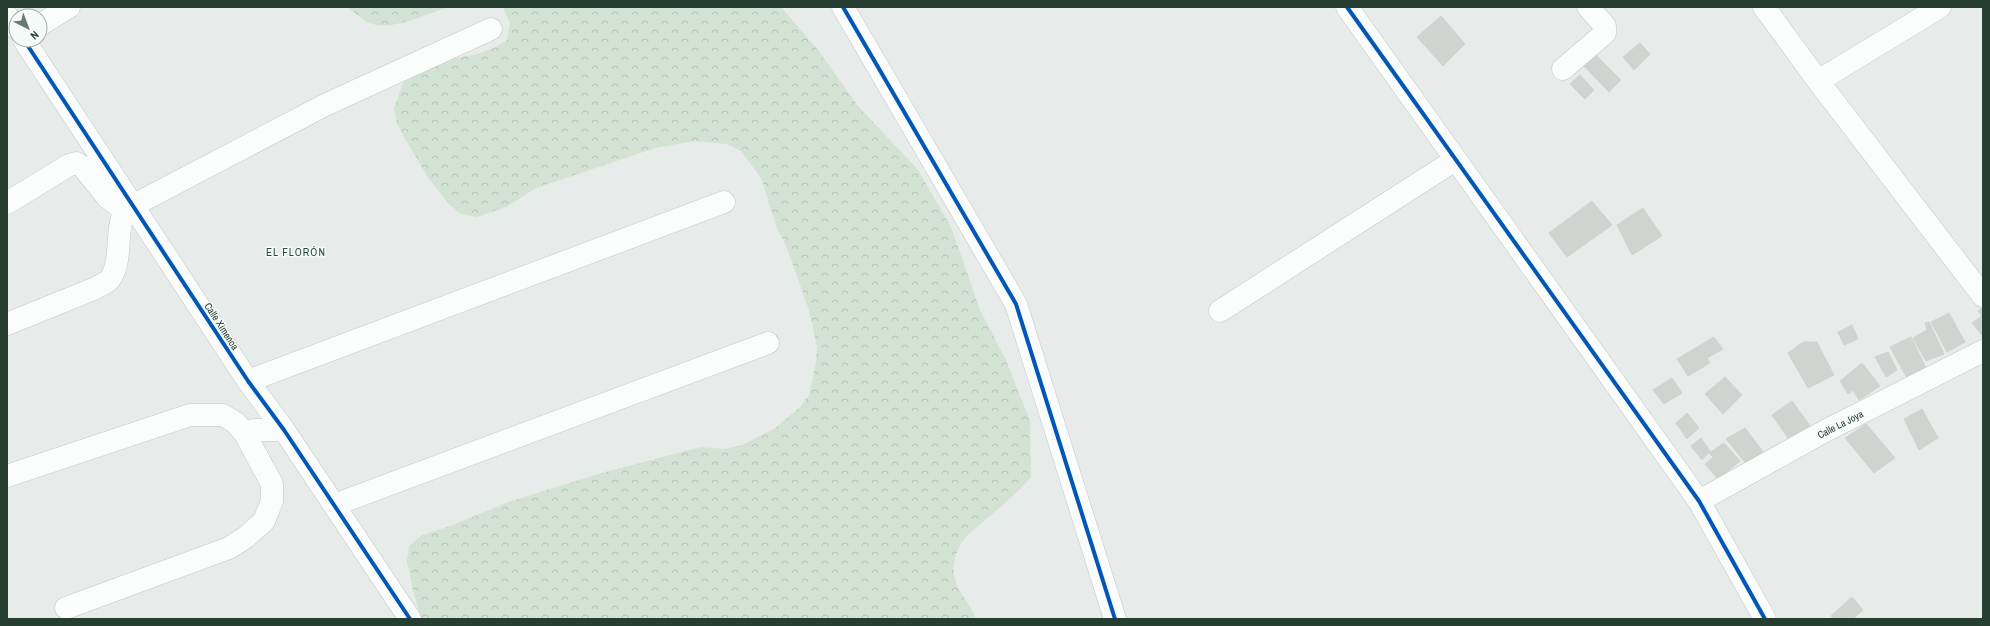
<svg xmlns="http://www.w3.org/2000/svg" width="1990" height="626" font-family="'Archivo Narrow',sans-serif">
  <defs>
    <pattern id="forest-crowns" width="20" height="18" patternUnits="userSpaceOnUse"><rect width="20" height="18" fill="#d2e3d4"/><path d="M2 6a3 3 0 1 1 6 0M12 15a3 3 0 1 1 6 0" fill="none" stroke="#b4c4b6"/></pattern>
  </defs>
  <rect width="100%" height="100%" fill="#e7ebe9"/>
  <!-- forest -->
  <path fill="url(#forest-crowns)" d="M347 7H448C427 14 390 32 370 23 362 20 354 12 347 7Z
    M500 7H781L818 50 858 106 918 170 951 227 980 310 1005 358 1030 421 1031 477C1017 494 1000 507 984 521 976 528 965 536 960 545 956 553 952 566 954 575 956 590 970 603 976 619H422L413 591 407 560 410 545 422 535 453 525 506 503 598 474 701 447 725 449 742 445 774 429 799 408 809 395 816 363 817 346 809 310 785 243 777 228 761 178 741 151 726 144 694 141 655 148 536 188 506 207 477 217 461 214 449 204 429 179 404 137 397 123 394 108 406 74 421 65 477 54 494 48 507 40 510 23 503 8Z"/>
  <!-- building -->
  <path fill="#cfd4d1" stroke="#d0d4d1" d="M1441 16 1465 44 1443 66 1417 37Z
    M1640 43 1650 54 1634 70 1623 57Z
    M1595 54 1621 80 1609 92 1583 65Z
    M1580 75 1594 90 1585 99 1570 84Z
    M1592 201 1612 225 1567 257 1549 233Z
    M1643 208 1662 236 1632 255 1617 225Z
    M1983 307V334L1982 335 1972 323 1982 316 1978 311Z
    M1949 313 1965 342 1947 352 1931 322Z
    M1929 322 1944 354 1926 361 1913 338 1927 330 1925 323Z
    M1852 325 1858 339 1844 345 1838 332Z
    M1714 337 1723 349 1707 358 1710 363 1688 376 1677 359Z
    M1911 337 1926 368 1907 378 1890 347Z
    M1803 342H1817L1834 375 1808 388 1788 353Z
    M1888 352 1897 370 1886 377 1875 357Z
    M1862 363 1880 386 1859 400 1853 390 1848 394 1840 381Z
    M1725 377 1742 395 1723 414 1705 394Z
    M1672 378 1682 393 1664 404 1653 390Z
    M1792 401 1811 427 1790 441 1772 415Z
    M1922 409 1938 438 1919 450 1904 419Z
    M1687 413 1699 428 1687 439 1676 423Z
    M1866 424 1895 458 1874 473 1845 438Z
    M1745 428 1764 453 1747 465 1726 439Z
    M1701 438 1710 451 1702 460 1691 446Z
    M1724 443 1740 461 1718 479 1705 464 1713 457 1709 453Z
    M1852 597 1863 610 1853 619H1834L1831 616Z"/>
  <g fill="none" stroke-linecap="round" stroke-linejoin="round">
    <defs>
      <path id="minor" d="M843 7 1016 304 1115 619
        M1347 7 1699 501 1765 619
        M1764 7 1818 81 1983 296
        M7 16 16 28
        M40 25 69 7
        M24 40 248 381 284 430 410 619
        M1563 69 1605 33V26L1588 7
        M1818 81 1940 7
        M7 203 69 165 76 163 83 167 107 197 125 211
        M1220 311 1455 160
        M7 324 96 288C100 285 106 283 109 280 124 262 114 225 126 211 128 209 131 207 134 205L325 105 491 29
        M248 381 724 202
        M245 434 254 430H284
        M7 476 190 415H223L236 423 245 434 272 484V501L264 521 246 537 229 548 66 608
        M1699 501 1825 431 1983 351
        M334 505 768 343"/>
    </defs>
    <!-- minor casing -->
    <use href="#minor" stroke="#c4c8c6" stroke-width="23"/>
    <!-- minor -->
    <use href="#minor" stroke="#fbfcfc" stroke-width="22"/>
    <defs>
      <path id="cycleway" d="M843 7 1016 304 1115 619
        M1347 7 1699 501 1765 619
        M24 40 248 381 284 430 410 619"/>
    </defs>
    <!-- cycleway casing -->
    <use href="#cycleway" stroke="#f5f9f7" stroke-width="6"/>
    <!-- cycleway -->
    <use href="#cycleway" stroke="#0057b8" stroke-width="4"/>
  </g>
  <g text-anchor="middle" stroke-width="3" stroke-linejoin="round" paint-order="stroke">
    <!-- street labels -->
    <g font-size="10" fill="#263d32" stroke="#f5f9f7">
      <text transform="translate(222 326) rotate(57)" y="4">Calle Ximenoa</text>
      <text transform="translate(1840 424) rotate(-27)" y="4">Calle La Joya</text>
    </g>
    <!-- neighbourhood labels -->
    <g font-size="11" letter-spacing="1" fill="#234e3a" stroke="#f5f9f7">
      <text x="296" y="256">EL FLORÓN</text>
    </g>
  </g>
  <!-- border -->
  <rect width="1990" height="626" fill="none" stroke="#263d32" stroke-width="16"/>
  <!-- north arrow -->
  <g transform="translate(28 28) rotate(138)"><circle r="19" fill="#f5f9f7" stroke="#a2aea8"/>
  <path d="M0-3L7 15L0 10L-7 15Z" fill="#6a7a72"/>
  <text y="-6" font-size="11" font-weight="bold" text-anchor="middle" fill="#263d32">N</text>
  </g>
</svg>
